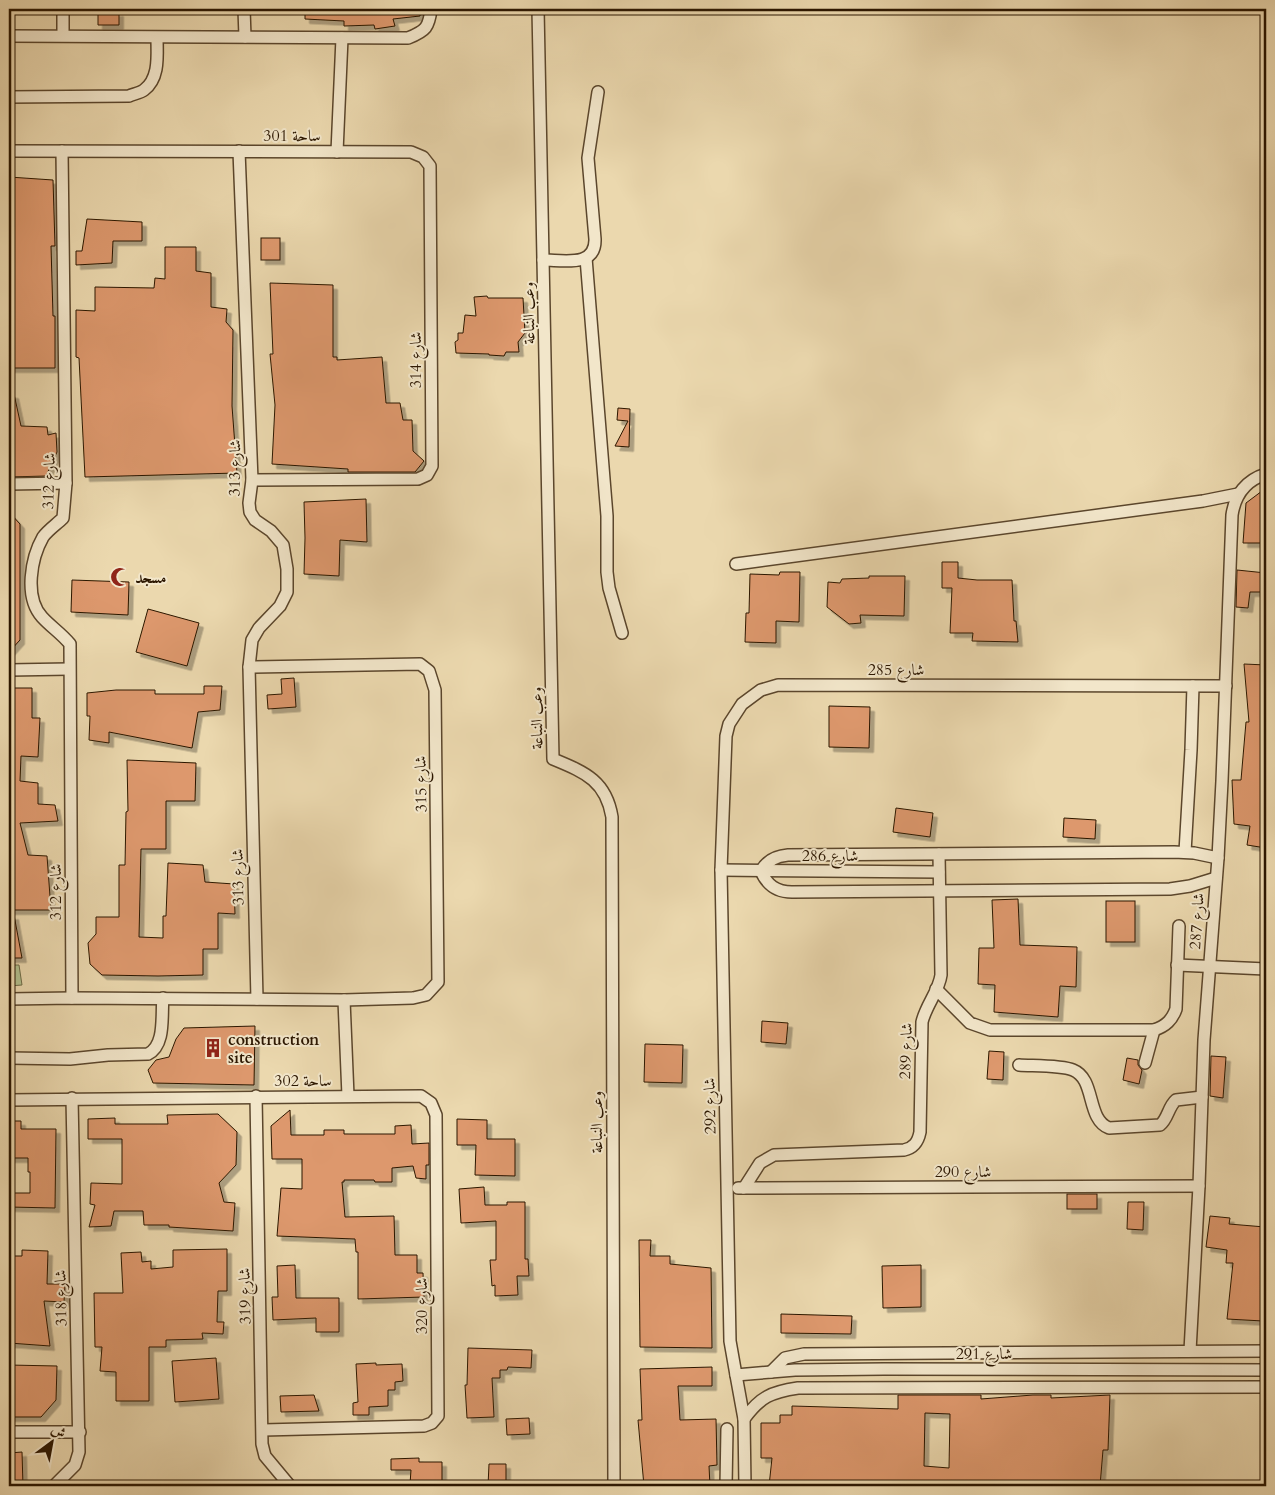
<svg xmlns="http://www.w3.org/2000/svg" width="1275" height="1495" font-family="Cardo,Amiri,serif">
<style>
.green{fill:#b2c08e;stroke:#6e6b47}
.building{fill:#dd986d;stroke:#2b1600;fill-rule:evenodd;filter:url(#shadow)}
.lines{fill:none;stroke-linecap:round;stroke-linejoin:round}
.minor-casing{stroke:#5b462c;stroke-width:14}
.minor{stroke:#f2e6ca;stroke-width:11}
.labels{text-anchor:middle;stroke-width:4;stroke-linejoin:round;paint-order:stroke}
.street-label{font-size:16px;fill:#2b1600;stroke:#f2e6ca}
.poi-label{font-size:16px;font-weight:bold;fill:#2b1600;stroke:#f2e6ca;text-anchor:start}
</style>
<defs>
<filter id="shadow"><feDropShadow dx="4.5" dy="4.5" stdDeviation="0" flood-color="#0004"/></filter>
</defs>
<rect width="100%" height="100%" fill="#ebd8ae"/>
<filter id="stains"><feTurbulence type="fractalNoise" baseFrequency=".004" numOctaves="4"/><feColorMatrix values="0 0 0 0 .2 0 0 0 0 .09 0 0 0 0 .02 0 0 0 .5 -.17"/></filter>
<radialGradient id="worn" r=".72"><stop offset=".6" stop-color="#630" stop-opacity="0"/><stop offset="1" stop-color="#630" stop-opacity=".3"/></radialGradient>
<polygon class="green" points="9,965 19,965 22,985 9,986"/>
<g class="building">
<polygon points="305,9 420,9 420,16 393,19 395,26 375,29 374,25 344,26 344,21 305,19"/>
<polygon points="119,12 119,25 98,25 98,13"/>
<polygon points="9,177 53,180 55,246 51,246 53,316 55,316 55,368 9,368"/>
<polygon points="87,219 142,222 142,241 113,241 112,263 76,265 76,251 82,251"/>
<rect x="261" y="238" width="19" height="22"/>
<polygon points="165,247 196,247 196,271 211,273 211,307 227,309 226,322 233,330 232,406 237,473 85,477 79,358 76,357 76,310 95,311 95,287 154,288 155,278 165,279"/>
<polygon points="270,283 333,285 333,357 337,357 337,360 382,357 386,403 400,403 403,420 412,420 413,451 424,461 415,472 348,472 348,469 272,464 275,405 270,354 273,354"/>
<polygon points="487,296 488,298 523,298 525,333 518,342 519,352 506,352 504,356 489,355 489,354 456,353 455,342 458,340 458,333 463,333 465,315 476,316 474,297"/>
<polygon points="9,394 14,394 21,426 47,427 48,435 56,433 57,452 46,476 9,477"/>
<polygon points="618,408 630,409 629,447 615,446 628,421 617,420"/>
<polygon points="1266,488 1266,543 1243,543 1246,503"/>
<polygon points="366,499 367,542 340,540 339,576 304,574 305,538 304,502"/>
<polygon points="9,512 20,524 20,640 9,652"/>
<polygon points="942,562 958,562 958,578 977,580 1012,580 1014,621 1016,621 1018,642 972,641 973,633 950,633 952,588 942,588"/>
<polygon points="1237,570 1266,573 1266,592 1250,592 1248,608 1236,607"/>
<polygon points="780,572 800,572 799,622 776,621 776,643 745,642 746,613 749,613 750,574 779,575"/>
<polygon points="869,576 905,576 904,616 860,615 861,623 849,624 827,607 828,582 840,583 842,579 869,578"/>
<polygon points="72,580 129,582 128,615 71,612"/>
<polygon points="148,609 199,623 187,666 136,652"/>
<polygon points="1244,664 1266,665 1266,848 1247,845 1250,826 1234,824 1232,780 1241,780 1246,722 1249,722"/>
<polygon points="294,678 296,707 268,709 267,695 282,694 281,679"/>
<polygon points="204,686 222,686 220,710 198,712 192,748 109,732 109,743 89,740 90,716 87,716 87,693 116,690 155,690 155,694 204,694"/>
<polygon points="9,688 32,688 32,718 40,718 38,757 21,756 20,781 38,783 38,804 55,805 58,821 20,823 28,855 47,856 51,910 9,910"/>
<polygon points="829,706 870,707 869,748 829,747"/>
<polygon points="127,760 196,763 195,801 166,801 166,849 141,849 139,937 163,938 163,916 166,916 168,863 203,865 205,882 234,884 235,914 218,913 218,949 203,949 203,975 158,976 102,975 90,964 88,943 96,934 96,917 119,917 119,865 125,865 126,812 128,811"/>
<polygon points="896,808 933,813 930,837 893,832"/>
<polygon points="1064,818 1096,820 1095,839 1063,837"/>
<polygon points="1018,899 1020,945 1077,947 1076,987 1060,986 1058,1017 994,1012 995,985 978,984 979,948 994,948 992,900"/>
<rect x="1106" y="901" width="29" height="41"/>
<polygon points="14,915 22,958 9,958 9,916"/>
<polygon points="762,1021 788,1023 786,1044 761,1042"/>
<polygon points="255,1026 254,1085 153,1083 148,1070 156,1060 169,1057 176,1039 184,1028"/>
<polygon points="645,1044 683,1045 682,1083 644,1082"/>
<polygon points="989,1051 1004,1052 1003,1080 987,1079"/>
<polygon points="1211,1056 1226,1057 1223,1098 1210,1096"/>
<polygon points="1127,1058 1138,1060 1138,1065 1142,1070 1139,1084 1123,1080"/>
<polygon points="290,1110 291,1135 324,1135 324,1130 344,1130 344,1134 395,1134 395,1126 411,1125 412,1144 429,1143 429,1165 426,1165 426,1179 416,1178 413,1166 392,1168 392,1182 375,1182 374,1180 344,1180 344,1182 342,1182 345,1217 394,1216 395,1255 417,1255 417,1273 423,1273 424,1297 358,1299 358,1252 356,1252 355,1239 277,1236 281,1188 302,1189 302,1159 272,1159 271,1126"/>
<polygon points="218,1114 237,1132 236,1165 219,1183 224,1202 235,1203 233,1231 169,1227 169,1225 144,1225 143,1211 114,1211 111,1226 89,1227 95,1205 90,1204 91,1183 122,1184 122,1139 88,1139 88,1119 115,1118 115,1124 168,1124 167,1115"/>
<polygon points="457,1119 487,1120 487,1139 515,1139 515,1176 475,1175 476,1145 457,1145"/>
<polygon points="9,1121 21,1121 21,1129 56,1129 55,1208 9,1207 9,1193 30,1193 30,1172 28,1172 28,1158 9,1158"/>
<polygon points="484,1187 485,1205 507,1205 507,1202 525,1202 525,1259 528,1259 529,1276 517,1276 518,1295 495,1296 495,1285 492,1286 490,1260 496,1260 496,1221 461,1223 459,1189"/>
<rect x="1067" y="1194" width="30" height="15"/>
<polygon points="1128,1202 1144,1202 1143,1230 1127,1229"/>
<polygon points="1210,1216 1230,1218 1229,1224 1265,1227 1261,1284 1266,1285 1263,1321 1227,1319 1233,1263 1226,1263 1227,1250 1206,1247"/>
<polygon points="639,1240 651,1240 650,1256 670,1256 670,1264 711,1268 712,1348 640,1347"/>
<polygon points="227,1249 227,1291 218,1291 217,1322 224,1322 223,1334 202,1333 203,1339 166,1340 166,1347 149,1347 149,1401 116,1401 116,1372 100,1371 102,1347 95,1347 94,1293 123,1293 121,1253 141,1252 142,1262 151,1261 151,1269 173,1267 173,1250"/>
<polygon points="22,1250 48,1251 47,1284 65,1284 64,1302 44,1301 50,1346 9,1343 9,1256 22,1256"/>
<polygon points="295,1265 296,1298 339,1298 339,1332 316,1332 316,1318 273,1320 272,1297 278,1297 277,1266"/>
<polygon points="921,1265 921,1307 883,1308 882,1266"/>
<polygon points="781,1314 852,1316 851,1334 781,1333"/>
<polygon points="468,1348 532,1350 531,1368 508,1367 507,1370 500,1370 500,1378 492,1378 494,1417 467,1418 465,1385 467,1385"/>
<polygon points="216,1358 219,1399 175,1402 172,1361"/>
<polygon points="376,1363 376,1365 402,1364 403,1381 395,1382 395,1390 388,1390 388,1406 369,1407 369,1415 353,1415 353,1403 358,1402 356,1364"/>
<polygon points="9,1365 57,1366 56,1400 41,1417 9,1417"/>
<polygon points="712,1367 712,1386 678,1386 680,1420 716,1419 717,1465 709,1466 710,1486 644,1486 638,1420 642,1420 640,1369"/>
<polygon points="314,1395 319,1411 281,1412 280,1396"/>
<path d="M898,1395h83v4l52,-4h18v3l59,-3 -2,55h-5l-3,36h-331l3,-28h-11v-35h19v-8h12v-9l106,3zM925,1413l25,1 -1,54 -25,-2z"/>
<polygon points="529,1418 530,1434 507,1435 506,1419"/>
<polygon points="22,1452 23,1486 9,1486 9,1453"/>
<polygon points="419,1458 419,1462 442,1462 442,1486 424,1486 424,1484 410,1484 411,1470 391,1470 391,1459"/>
<polygon points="489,1464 506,1464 506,1486 488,1486"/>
</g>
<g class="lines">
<g class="minor-casing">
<g id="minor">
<polyline points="63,9 63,35"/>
<polyline points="244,9 245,37"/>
<path d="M538,9l15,750c31,13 53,21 59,58l2,669"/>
<path d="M9,36l399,2c18,-7 21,-11 23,-29"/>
<path d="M9,97l120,-1c4,-2 11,-3 15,-6 16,-12 13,-35 13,-52"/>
<polyline points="9,151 411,152 423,157 430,166 432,466 427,475 418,479 252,480"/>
<path d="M62,151l4,332 -3,35c-6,6 -15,12 -20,19 -12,21 -19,60 -1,80 9,10 19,16 28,27l2,354"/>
<polyline points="239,151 252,480 249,503 250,512 255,520 271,531 283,545 287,569 287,592 280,606 259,628 252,640 249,667 257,999"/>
<polyline points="337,152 342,38"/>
<polyline points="586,258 607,516 607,572 609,588 622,633"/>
<path d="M543,260c20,0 53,8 52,-21l-7,-81 10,-66"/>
<polyline points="9,484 66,483"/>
<polyline points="736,564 1203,501 1238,494"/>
<polyline points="9,670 69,669"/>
<polyline points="1226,686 778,685 761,690 742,704 729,724 726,736 721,870 730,1341 736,1375 795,1370 884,1369 1266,1370"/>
<polyline points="1185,852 1191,750 1193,686"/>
<polyline points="721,870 939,872"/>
<path d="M1216,878l-26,8 -20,3 -378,3c-16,0 -25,-7 -31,-21 6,-11 15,-15 27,-16l386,-3 20,1 24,5"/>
<polyline points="1177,965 1266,969"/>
<path d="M936,989l34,34 20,7h164c12,-4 18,-10 22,-21l3,-83"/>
<polyline points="9,999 72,998 344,1000 413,998 426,995 438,982 435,690 429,671 420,664 249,667"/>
<polyline points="344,1000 348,1096"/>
<path d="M9,1058l61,1 38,-4 40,-1c18,-9 13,-39 15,-56"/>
<polyline points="1145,1063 1154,1030"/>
<path d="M1019,1065c13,1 42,0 54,5 23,9 13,49 36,58l51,-3c8,-6 8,-18 16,-25l26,-3"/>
<polyline points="256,1096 262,1444 265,1456 290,1486"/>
<polyline points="9,1100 421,1096 431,1103 436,1115 438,1416 432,1423 424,1426 263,1430"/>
<polyline points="738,1188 1199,1186"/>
<path d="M744,1188l16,-25 14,-8 130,-5c10,-2 14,-8 16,-18l2,-110c4,-17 17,-31 19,-47l-2,-121"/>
<path d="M1190,1351l9,-165 5,-146 14,-182 4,-77 10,-266c3,-20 14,-35 34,-41"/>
<polyline points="771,1372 785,1358 804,1354 1266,1351"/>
<polyline points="736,1375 744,1419 745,1486"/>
<path d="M744,1419c16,-22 27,-27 54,-31l468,-1"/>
<polyline points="9,1432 80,1432"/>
<polyline points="54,1486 75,1465 79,1452 72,1098"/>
<polyline points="726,1486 727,1429"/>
</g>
</g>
<use href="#minor" class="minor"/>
</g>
<defs>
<g id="mosque-bare" transform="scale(1.5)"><path d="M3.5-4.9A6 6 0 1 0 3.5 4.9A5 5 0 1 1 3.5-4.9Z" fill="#8f2418" stroke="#f2e6ca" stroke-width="2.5" paint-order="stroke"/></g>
<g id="building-bare" transform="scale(1.5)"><path d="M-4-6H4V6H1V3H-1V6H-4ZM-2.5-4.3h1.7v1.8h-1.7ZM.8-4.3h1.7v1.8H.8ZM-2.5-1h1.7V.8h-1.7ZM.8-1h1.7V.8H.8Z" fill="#8f2418" stroke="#f2e6ca" stroke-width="2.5" paint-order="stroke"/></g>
</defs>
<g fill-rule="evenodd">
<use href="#mosque-bare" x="120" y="577"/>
<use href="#building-bare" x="213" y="1048"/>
</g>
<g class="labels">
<g class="street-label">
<text x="292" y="141">ساحة 301</text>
<text transform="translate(528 313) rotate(-91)" y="6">وعب النباعة</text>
<text transform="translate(415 360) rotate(-90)" y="6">شارع 314</text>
<text transform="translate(234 468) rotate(-89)" y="6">شارع 313</text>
<text transform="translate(48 481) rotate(-88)" y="6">شارع 312</text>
<text x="896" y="675">شارع 285</text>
<text transform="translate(536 718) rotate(-91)" y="6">وعب النباعة</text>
<text transform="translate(420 784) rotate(-91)" y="6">شارع 315</text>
<text x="830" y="861">شارع 286</text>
<text transform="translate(237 877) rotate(-91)" y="6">شارع 313</text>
<text transform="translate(55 892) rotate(-90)" y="6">شارع 312</text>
<text transform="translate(1196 921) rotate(-86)" y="6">شارع 287</text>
<text transform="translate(905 1051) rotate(-88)" y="6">شارع 289</text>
<text x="303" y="1086">ساحة 302</text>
<text transform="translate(709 1106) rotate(-91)" y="6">شارع 292</text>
<text transform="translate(596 1122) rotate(-90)" y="6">وعب النباعة</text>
<text x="963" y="1177">شارع 290</text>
<text transform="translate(244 1296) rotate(-91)" y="6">شارع 319</text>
<text transform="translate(60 1298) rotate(-91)" y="6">شارع 318</text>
<text transform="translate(421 1306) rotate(-90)" y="6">شارع 320</text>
<text x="984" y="1359">شارع 291</text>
</g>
<g class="poi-label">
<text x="135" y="583">مسجد</text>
<text x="228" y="1045">construction<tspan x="228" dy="18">site</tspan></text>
</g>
</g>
<rect width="1275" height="1495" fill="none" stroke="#ebd8ae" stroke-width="30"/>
<rect x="10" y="10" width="1255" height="1475" fill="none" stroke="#2b1600" stroke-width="2.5"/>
<rect x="15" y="15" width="1245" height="1465" fill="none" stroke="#2b1600"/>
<g transform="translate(52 1442) rotate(32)" stroke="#f2e6ca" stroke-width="4" paint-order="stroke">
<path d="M0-4L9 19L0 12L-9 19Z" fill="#2b1600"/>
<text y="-8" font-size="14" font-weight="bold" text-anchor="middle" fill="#2b1600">ش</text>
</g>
<rect width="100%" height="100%" filter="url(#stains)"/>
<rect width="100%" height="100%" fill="url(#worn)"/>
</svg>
